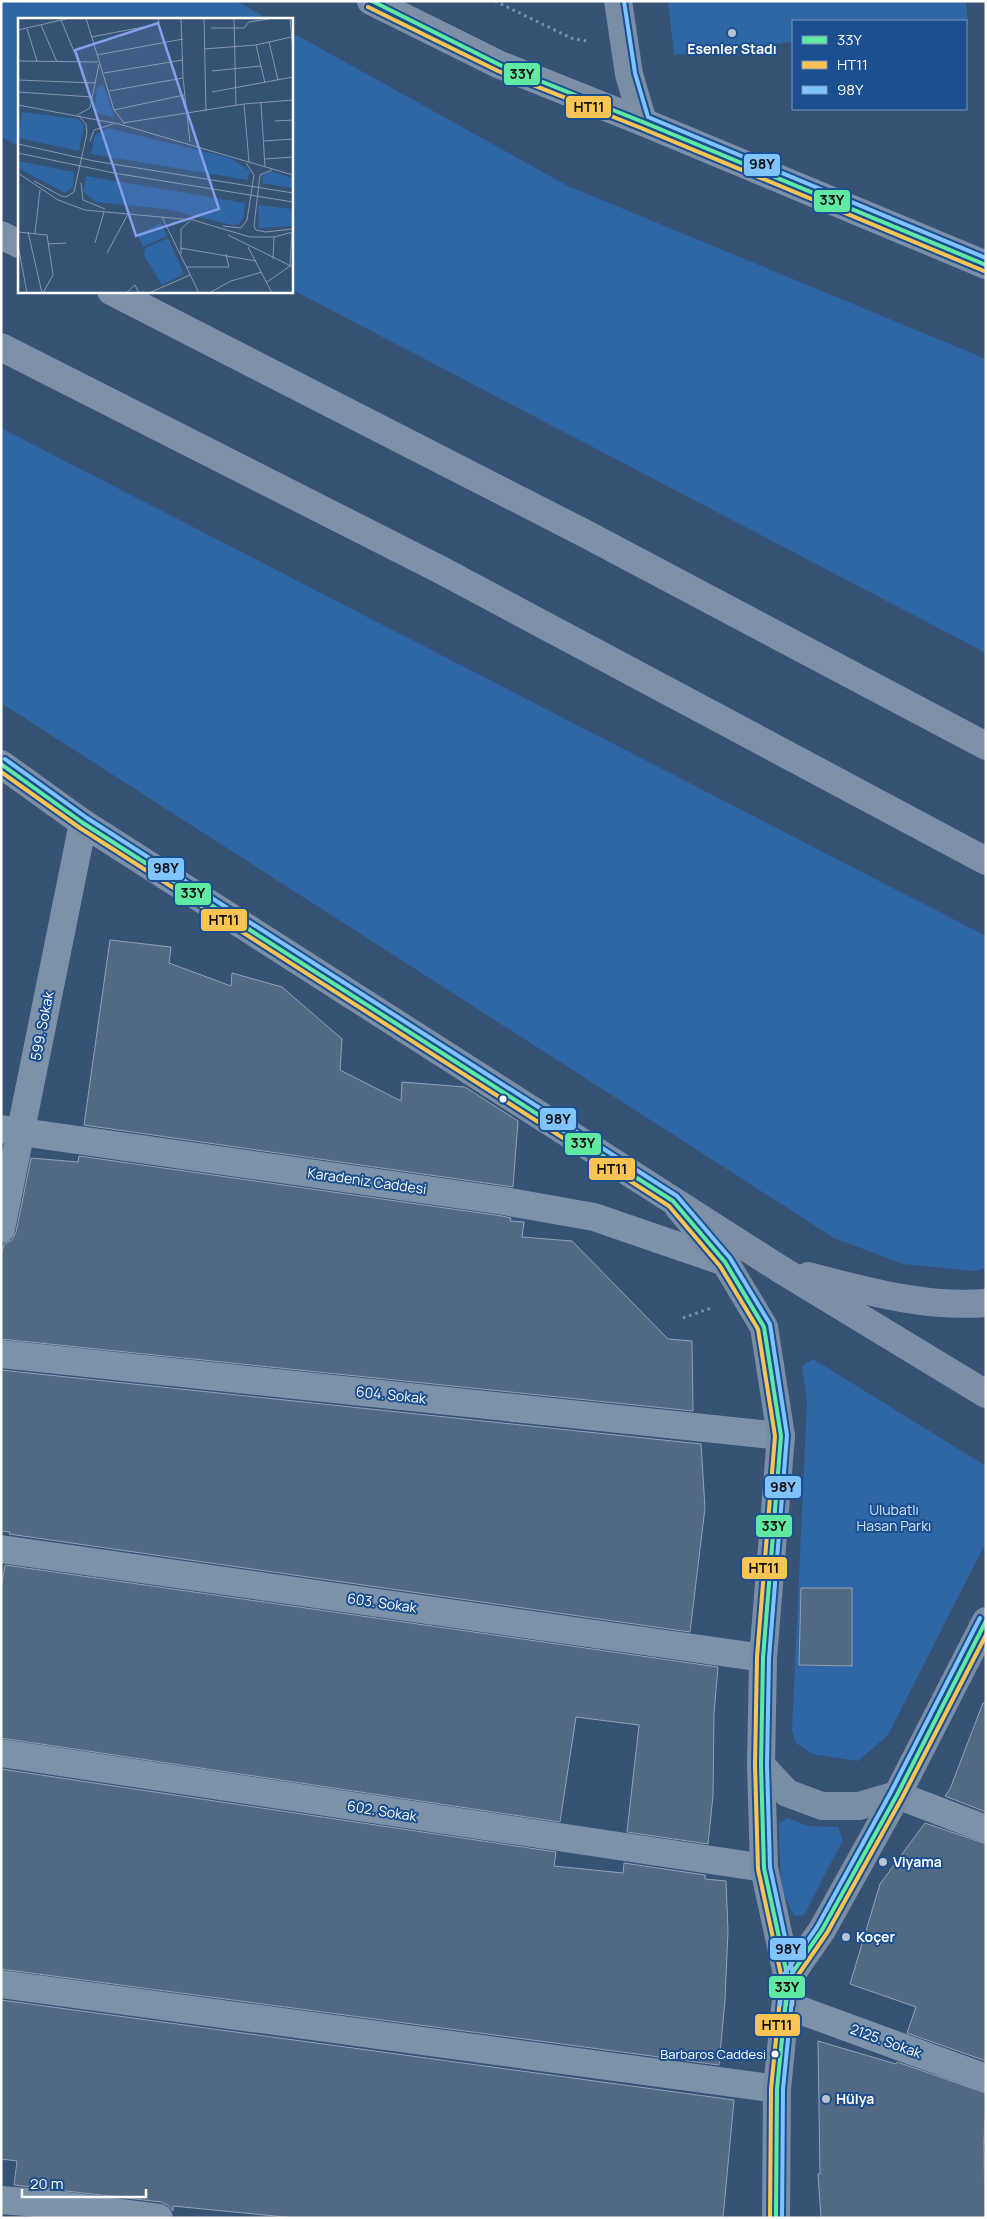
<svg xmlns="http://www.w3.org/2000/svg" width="987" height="2219" font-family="Manrope,sans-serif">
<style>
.green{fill:#2f66a5}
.building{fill:#526984;stroke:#92a2b6}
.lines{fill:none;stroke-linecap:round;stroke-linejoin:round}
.path{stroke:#7d92a8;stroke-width:3;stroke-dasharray:2.5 4;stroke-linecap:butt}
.minor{stroke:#7d92a8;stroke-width:28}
.secondary{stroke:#798da4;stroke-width:28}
.primary{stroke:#7d8ea7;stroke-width:28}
.trunk{stroke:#7e90a7;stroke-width:28}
.bus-1-casing{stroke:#1b4f8f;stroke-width:8}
.bus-2-casing{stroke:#1b4f8f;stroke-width:8}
.bus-3-casing{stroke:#1b4f8f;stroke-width:8}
.bus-1{stroke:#60e9a3;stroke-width:4}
.bus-2{stroke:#fcc553;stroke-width:4}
.bus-3{stroke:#80c4ff;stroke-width:4}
.poi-dot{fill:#b9c2ce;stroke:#1b4f8f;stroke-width:2}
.bus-dot{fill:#fff;stroke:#1b4f8f;stroke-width:2}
.labels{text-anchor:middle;stroke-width:4;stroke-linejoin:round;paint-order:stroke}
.bus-label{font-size:13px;fill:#fff;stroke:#1b4f8f;text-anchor:end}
.poi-label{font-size:14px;font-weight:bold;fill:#fff;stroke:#1b4f8f;text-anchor:start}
.street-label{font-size:14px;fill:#fff;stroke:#1b4f8f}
.park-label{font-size:14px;fill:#cfe3fa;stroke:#1b4f8f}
.inset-road{fill:none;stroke:#8697ac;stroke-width:1}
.view{fill:#839eea;fill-opacity:0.15;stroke:#839eea;stroke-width:2.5}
.inset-edge{fill:none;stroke:#fff;stroke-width:2.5}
.line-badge{stroke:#1b4f8f;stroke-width:2}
.pale-badge-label{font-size:14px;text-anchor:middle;font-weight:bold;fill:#111}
</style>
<rect width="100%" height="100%" fill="#365274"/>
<g class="green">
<polygon points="1,1 237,1 268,19 19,19 19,146 1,137"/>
<polygon points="668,1 966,1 968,24 966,25 966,21 793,21 793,42 674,55"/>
<polygon points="291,32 568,186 986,359 986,653 291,289"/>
<polygon points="1,428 986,936 986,1268 974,1271 903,1264 834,1238 1,703"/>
<polygon points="813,1359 986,1466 986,1542 888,1735 858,1761 812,1754 796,1743 792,1731 807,1401 802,1366"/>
<polygon points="788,1818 807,1826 838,1827 843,1840 804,1915 794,1916 781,1887 779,1823"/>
</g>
<g class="building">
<polygon points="110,940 171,947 169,963 231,986 232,973 282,987 342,1039 340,1070 401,1101 402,1082 465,1087 518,1121 513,1187 84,1125"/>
<polygon points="79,1156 502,1216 511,1218 510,1221 524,1222 522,1237 572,1241 668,1339 692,1341 693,1411 1,1339 1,1255 4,1244 12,1240 16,1232 31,1158 78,1162"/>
<polygon points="1,1370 701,1444 705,1508 690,1632 9,1534 10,1532 1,1531"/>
<polygon points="5,1565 718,1667 714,1713 713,1796 708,1844 627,1832 639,1725 576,1717 560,1822 1,1738 1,1588"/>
<polygon points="801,1588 852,1588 852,1666 799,1665"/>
<polygon points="983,1703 986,1704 986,1812 945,1796 950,1789"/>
<polygon points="1,1769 556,1852 554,1866 623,1873 624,1863 705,1875 705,1879 726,1881 728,1931 725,2000 719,2065 1,1969"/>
<polygon points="925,1823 986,1844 986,2061 907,2033 916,2007 850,1984 880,1884"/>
<polygon points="1,2000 734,2100 723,2218 295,2218 173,2206 173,2211 168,2205 161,2202 14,2185 17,2161 1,2159"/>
<polygon points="818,2041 896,2064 897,2062 986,2093 984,2143 985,2218 821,2218 818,2174 820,2174"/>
</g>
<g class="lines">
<g class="path">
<polyline points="495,1 571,38 587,41"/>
<polyline points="683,1318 711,1308"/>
</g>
<g class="minor">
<polyline points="1,1129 504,1201 594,1217 725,1262"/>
<polyline points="1,1229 83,823"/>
<polyline points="1,1354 781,1436"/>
<polyline points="1,1549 763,1658"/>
<polyline points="1,1753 764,1868"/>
<polyline points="897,1795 986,1829"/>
<polyline points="1,1984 777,2089"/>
<polyline points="786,2005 986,2078"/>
<polyline points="1,2200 51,2204 159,2218"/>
</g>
<g class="secondary">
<polyline points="618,1 629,74 643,122"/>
<polyline points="679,1208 725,1262 764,1327 781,1436 763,1658 761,1765 764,1868 788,1979 777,2089 776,2218"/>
<polyline points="761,1765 787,1793 822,1806 859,1806 897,1795"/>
<polyline points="788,1979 822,1930 897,1795 986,1621"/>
</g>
<g class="primary">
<polyline points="371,1 500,65 643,122 986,265"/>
<polyline points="1,764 83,823 780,1269 986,1394"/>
<path d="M808,1276c58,15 117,32 178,27"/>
</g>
<g class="trunk">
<polyline points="1,235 19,244"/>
<polyline points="111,291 584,533 986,746"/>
<polyline points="1,347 441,570 986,861"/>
</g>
<g class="bus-1-casing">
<g id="bus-1">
<polyline points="372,1 500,65 643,122 986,265"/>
<polyline points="1,764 83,823 673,1201 725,1262 764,1327 781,1436 763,1658 761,1765 764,1868 788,1979 777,2089 776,2218"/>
<polyline points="786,2005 788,1979 822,1930 897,1795 986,1621"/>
</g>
</g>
<g class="bus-2-casing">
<g id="bus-2">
<polyline points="368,7 498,71 641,128 984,271"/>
<polyline points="1,772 80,828 669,1206 720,1266 758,1329 775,1436 757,1657 755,1765 758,1869 782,1979 771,2089 770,2218"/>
<polyline points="792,2005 794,1981 827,1933 902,1798 986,1635"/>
</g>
</g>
<g class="bus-3-casing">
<g id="bus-3">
<polyline points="624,1 635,73 648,117 986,258"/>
<polyline points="5,759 87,818 677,1196 730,1258 770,1324 787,1435 769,1658 767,1765 770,1867 794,1979 783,2089 782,2218"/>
<polyline points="780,2005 783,1976 817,1927 891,1792 980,1618"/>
</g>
</g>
<use href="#bus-1" class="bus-1"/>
<use href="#bus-2" class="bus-2"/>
<use href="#bus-3" class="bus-3"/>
</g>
<g class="poi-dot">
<circle cx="732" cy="33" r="5"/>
<circle cx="883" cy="1862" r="5"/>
<circle cx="846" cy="1937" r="5"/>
<circle cx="826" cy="2099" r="5"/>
</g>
<g class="bus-dot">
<circle cx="503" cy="1099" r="4.5"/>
<circle cx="775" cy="2054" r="4.5"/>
</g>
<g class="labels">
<g class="bus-label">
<text x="766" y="2059">Barbaros Caddesi</text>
</g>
<g class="poi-label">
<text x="732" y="54" text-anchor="middle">Esenler Stadı</text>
<text x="893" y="1867">Viyama</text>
<text x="856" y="1942">Koçer</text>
<text x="836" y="2104">Hülya</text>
</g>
<g class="street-label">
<text transform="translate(42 1026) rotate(-79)" y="5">599. Sokak</text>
<text transform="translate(367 1181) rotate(8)" y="5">Karadeniz Caddesi</text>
<text transform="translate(391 1395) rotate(6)" y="5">604. Sokak</text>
<text transform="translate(382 1603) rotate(8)" y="5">603. Sokak</text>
<text transform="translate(382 1811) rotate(9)" y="5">602. Sokak</text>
<text transform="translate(886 2041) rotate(20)" y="5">2125. Sokak</text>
</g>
<g class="park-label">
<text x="894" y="1515">Ulubatlı<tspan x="894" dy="16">Hasan Parkı</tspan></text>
</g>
</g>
<g transform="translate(18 18)">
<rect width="275" height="275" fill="#365274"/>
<path d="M85,66l11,32 -1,1 -19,-5 3,-24zM4,94l56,7 6,6 -5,26 -61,-13zM90,110l122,30 20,13 -2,9 -157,-26 4,-19zM0,143l56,11 -1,15 -8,6 -47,-25zM252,153l23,7v10l-31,-5 1,-7zM68,158l159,27 -2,16 -5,6h-6l-66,-16 -70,-7 -13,-10zM240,187l35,4v17l-34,2zM143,205l6,13 -24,11 -6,-13zM150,220l16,36 -22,11 -18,-29 1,-8z" fill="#2f66a5"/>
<path class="inset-road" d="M68,0l28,92 11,14M163,0l2,60 7,64M186,0l2,93M216,0l2,88M272,0l3,33M43,2l17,41M23,7l16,37M193,10h33l5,-6 25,-4M9,11l10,32M0,12l52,-12M73,19l68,-13 -1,-6M251,24l9,38M238,27l9,38M186,31l52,-4 35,-8M79,37l86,-16M0,43l80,1M194,53l49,-5M86,55l79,-13M0,62l77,3M91,73l74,-13M0,74l74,5M194,74l81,-15M243,85l4,64M226,86l5,58M0,87l101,19 174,51M96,92l70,-15M61,96l11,-6 9,-44M257,103l18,-1M105,105l121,-19 49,-4M72,123l4,-11 19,-6M246,123l29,-2M0,126l76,17 199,32M0,135l96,20 179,29M247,141l28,-2M254,152l-12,5 -6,51 2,4 10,2 26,-3M0,155l40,27 27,10 108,10 57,17h24l19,-5M16,163l27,15 5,1 8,-5 13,-59 -1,-9 -9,-10M63,165l2,17 22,9M144,199l37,76M205,208l18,2 6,-8 7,-45 -8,-12M0,214l29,3 6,40 -10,18M10,214l14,61M17,215l5,-43M210,217l65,32M77,225l9,-31M30,226l18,-1M0,227l9,48M230,229l24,46M162,230l76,13M89,235l21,-39M163,236v-25l9,-8M255,241l1,-22M169,249h42l-3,-13M249,264l23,-16 2,-33M108,275l9,-8 4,8M131,275l41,-18M191,275l22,-12 31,-9"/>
<path class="view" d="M140,5l61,186 -83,27 -61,-186z"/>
<rect width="275" height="275" class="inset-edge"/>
</g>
<g class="line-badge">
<rect x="503" y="62" width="38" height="24" rx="5" fill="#60e9a3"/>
<rect x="565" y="95" width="47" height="24" rx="5" fill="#fcc553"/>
<rect x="743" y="153" width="38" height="24" rx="5" fill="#80c4ff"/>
<rect x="813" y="189" width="38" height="24" rx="5" fill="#60e9a3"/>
<rect x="147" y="857" width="38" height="24" rx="5" fill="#80c4ff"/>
<rect x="174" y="882" width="38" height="24" rx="5" fill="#60e9a3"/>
<rect x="200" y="908" width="48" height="24" rx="5" fill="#fcc553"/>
<rect x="539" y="1107" width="38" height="24" rx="5" fill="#80c4ff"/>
<rect x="564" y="1132" width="38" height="24" rx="5" fill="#60e9a3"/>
<rect x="588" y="1157" width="48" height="24" rx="5" fill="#fcc553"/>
<rect x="764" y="1475" width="38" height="24" rx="5" fill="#80c4ff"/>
<rect x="755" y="1514" width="38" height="24" rx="5" fill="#60e9a3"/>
<rect x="741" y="1556" width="47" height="24" rx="5" fill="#fcc553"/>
<rect x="769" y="1937" width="38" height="24" rx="5" fill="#80c4ff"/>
<rect x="768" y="1975" width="38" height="24" rx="5" fill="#60e9a3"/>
<rect x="754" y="2013" width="47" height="24" rx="5" fill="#fcc553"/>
</g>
<g class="pale-badge-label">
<text x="522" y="79">33Y</text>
<text x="589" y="112">HT11</text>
<text x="762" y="169">98Y</text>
<text x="832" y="205">33Y</text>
<text x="166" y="873">98Y</text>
<text x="193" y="898">33Y</text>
<text x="224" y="925">HT11</text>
<text x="558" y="1124">98Y</text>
<text x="583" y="1148">33Y</text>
<text x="612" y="1174">HT11</text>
<text x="783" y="1492">98Y</text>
<text x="774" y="1531">33Y</text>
<text x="764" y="1573">HT11</text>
<text x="788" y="1954">98Y</text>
<text x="787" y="1992">33Y</text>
<text x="777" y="2030">HT11</text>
</g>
<rect width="987" height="2219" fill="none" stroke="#ffffff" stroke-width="5"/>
<rect x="792" y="20" width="175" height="90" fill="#1b4f8f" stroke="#7695bc"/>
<rect x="802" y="36" width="25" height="8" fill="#60e9a3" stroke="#7695bc"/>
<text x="837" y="45" font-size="15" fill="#ffffff">33Y</text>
<rect x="802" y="61" width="25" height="8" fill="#fcc553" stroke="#7695bc"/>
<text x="837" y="70" font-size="15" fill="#ffffff">HT11</text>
<rect x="802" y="86" width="25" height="8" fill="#80c4ff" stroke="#7695bc"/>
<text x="837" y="95" font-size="15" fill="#ffffff">98Y</text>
<path d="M22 2189v8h124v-8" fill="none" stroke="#ffffff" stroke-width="2.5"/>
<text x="30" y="2189" font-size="15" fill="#ffffff" stroke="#1b4f8f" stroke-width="4" paint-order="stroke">20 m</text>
</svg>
